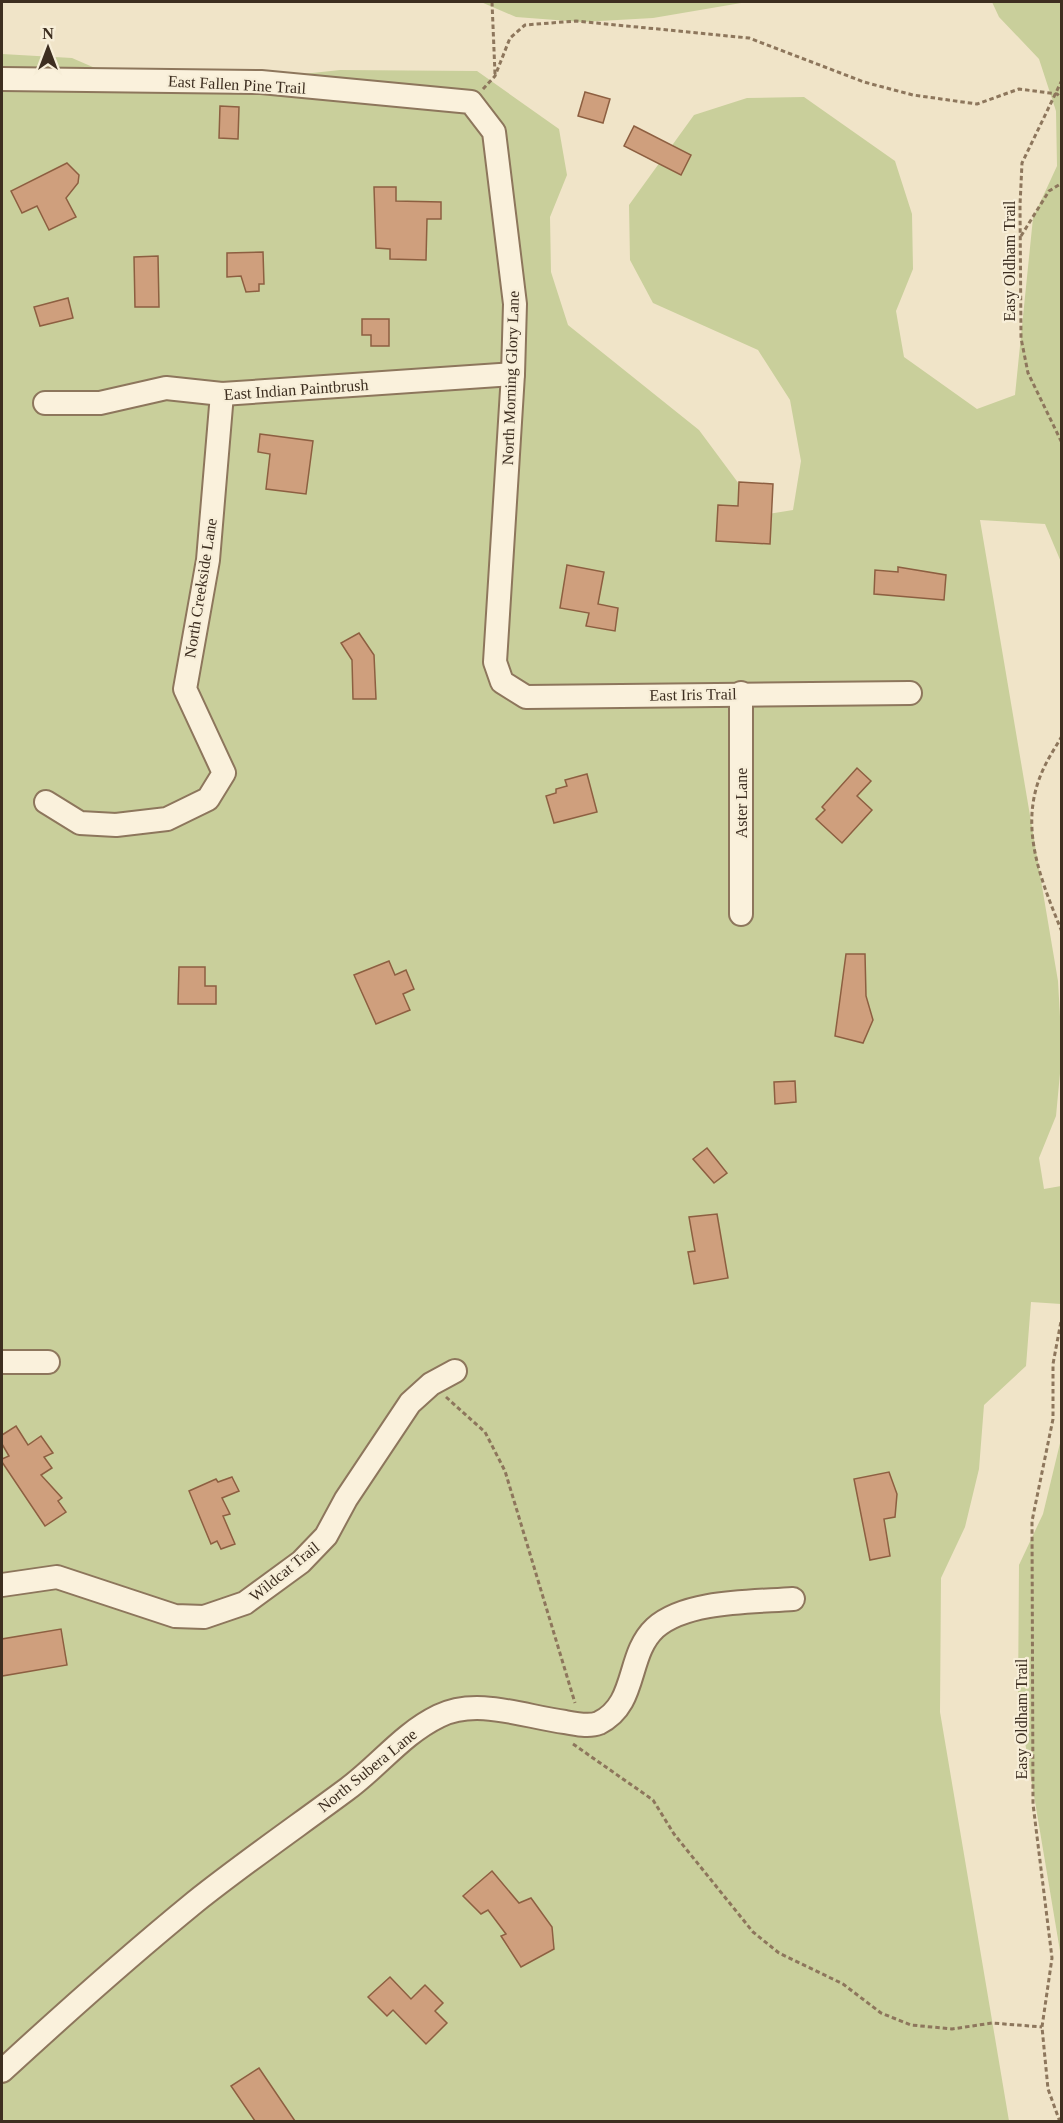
<svg xmlns="http://www.w3.org/2000/svg" width="1063" height="2123" font-family="'Times New Roman',serif">
<style>
.green{fill:#c9cf9b}
.building{fill:#cf9f7d;stroke:#8d5f41;stroke-width:1.5}
.lines{fill:none;stroke-linecap:round;stroke-linejoin:round}
.minor-casing{stroke:#8d765c;stroke-width:26}
.path{stroke:#8d765c;stroke-width:3;stroke-dasharray:4.5 3;stroke-linecap:butt}
.minor{stroke:#faf1dc;stroke-width:22}
.labels{text-anchor:middle;stroke-width:4.5;stroke-linejoin:round;paint-order:stroke}
.street-label{font-size:16px;fill:#3d2e20;stroke:#f7eed8}
</style>
<rect width="100%" height="100%" fill="#f0e4c8"/>
<g class="green">
<polygon points="481,2 747,2 653,18 582,22 516,17"/>
<polygon points="992,2 1061,2 1061,562 1045,524 980,520 1058,981 1062,1052 1056,1116 1039,1158 1044,1189 1061,1186 1061,1304 1031,1302 1026,1366 984,1405 979,1469 965,1527 941,1578 940,1712 1009,2121 2,2122 2,54 72,58 125,81 190,86 340,70 477,71 559,129 567,175 550,217 551,272 568,325 699,430 762,515 793,510 801,461 790,400 758,350 653,303 630,260 629,205 694,115 747,98 804,97 895,161 912,214 913,269 896,311 904,357 977,409 1015,395 1033,218 1057,166 1056,111 1039,59 999,17"/>
<polygon points="1061,1439 1062,1439 1061,1957 1018,1700 1019,1565 1043,1514"/>
</g>
<g class="building">
<polygon points="585,92 610,99 603,123 578,116"/>
<polygon points="220,106 239,107 238,139 219,138"/>
<polygon points="634,126 691,155 681,175 624,146"/>
<polygon points="67,163 79,175 78,183 66,198 76,217 49,230 37,206 22,213 11,191"/>
<polygon points="374,187 396,187 396,201 441,202 441,219 427,219 426,260 390,259 390,249 376,248"/>
<polygon points="263,252 264,284 259,284 259,291 246,292 241,276 227,277 227,253"/>
<polygon points="158,256 159,307 135,307 134,257"/>
<polygon points="68,298 73,318 40,326 34,307"/>
<polygon points="362,319 389,319 389,346 371,346 371,335 362,335"/>
<polygon points="260,434 313,441 306,494 266,489 270,454 258,452"/>
<polygon points="739,482 773,484 770,544 716,541 718,505 738,506"/>
<polygon points="567,565 604,572 598,604 618,608 615,631 586,626 589,613 560,608"/>
<polygon points="898,567 946,575 944,600 874,594 875,570 898,572"/>
<polygon points="359,633 374,655 376,699 353,699 352,660 341,643"/>
<polygon points="857,768 871,781 857,796 872,810 842,843 816,819 825,810 822,807"/>
<polygon points="587,774 597,812 554,823 546,796 556,793 556,789 567,786 565,780"/>
<polygon points="846,954 865,954 866,996 873,1020 863,1043 835,1036"/>
<polygon points="389,961 395,975 406,970 414,989 403,994 410,1010 376,1024 354,975"/>
<polygon points="179,967 205,967 205,986 216,986 216,1004 178,1004"/>
<polygon points="795,1081 796,1102 775,1104 774,1082"/>
<polygon points="707,1148 727,1173 714,1183 693,1159"/>
<polygon points="717,1214 728,1278 694,1284 688,1252 695,1251 689,1217"/>
<polygon points="16,1426 28,1445 41,1436 53,1453 44,1457 52,1468 41,1475 62,1498 58,1501 66,1512 45,1526 2,1462 2,1459 9,1456 2,1444 2,1435"/>
<polygon points="889,1472 897,1494 895,1517 884,1519 890,1556 870,1560 854,1479"/>
<polygon points="232,1477 239,1491 222,1498 230,1514 223,1516 235,1544 221,1549 217,1541 211,1544 189,1491 216,1479 218,1482"/>
<polygon points="61,1629 67,1665 2,1676 2,1639"/>
<polygon points="492,1871 519,1903 531,1898 552,1927 554,1949 521,1967 501,1936 506,1934 488,1910 481,1914 463,1896"/>
<polygon points="390,1977 411,1999 425,1985 443,2003 435,2011 447,2023 426,2044 393,2010 387,2016 368,1997"/>
<polygon points="259,2068 295,2121 255,2121 231,2086"/>
</g>
<g class="lines">
<g class="minor-casing">
<g id="minor">
<polyline points="2,79 261,82 471,102 494,132 515,304 513,374 495,662 502,682 526,697 910,693"/>
<polyline points="45,403 100,403 166,388 222,394 513,374"/>
<polyline points="46,802 80,823 116,825 167,819 208,799 224,773 185,689 208,560 222,394"/>
<polyline points="741,914 741,693"/>
<polyline points="2,1362 48,1362"/>
<polyline points="2,1585 57,1577 175,1616 204,1617 245,1603 301,1562 326,1536 346,1499 410,1403 431,1384 455,1371"/>
<path d="M2,2071c63,-58 127,-115 193,-169 49,-39 101,-75 151,-112 33,-24 56,-56 93,-74 38,-19 86,1 126,6 10,2 24,5 34,1 39,-19 27,-68 56,-95 31,-28 99,-26 138,-29"/>
</g>
</g>
<g class="path">
<polyline points="492,2 495,74"/>
<polyline points="1062,80 1022,163 1020,205 1021,338 1028,373 1062,443"/>
<polyline points="483,89 495,76 510,38 525,25 576,21 749,38 864,82 913,95 977,104 1019,89 1057,94 1062,98"/>
<polyline points="1021,236 1049,191 1062,183"/>
<path d="M1062,736c-7,12 -15,24 -20,36 -24,55 -1,108 20,160"/>
<polyline points="446,1397 485,1432 505,1471 575,1703"/>
<polyline points="573,1744 653,1800 674,1834 753,1932 779,1953 843,1984 881,2013 911,2025 952,2029 992,2023 1042,2027"/>
<polyline points="1060,2122 1048,2089 1042,2027 1052,1958 1033,1804 1032,1521 1053,1419 1053,1364 1062,1316"/>
</g>
<use href="#minor" class="minor"/>
</g>
<g class="labels">
<g class="street-label">
<text transform="translate(237 84) rotate(3)" y="6">East Fallen Pine Trail</text>
<text transform="translate(1009 261) rotate(-90)" y="6">Easy Oldham Trail</text>
<text transform="translate(510 378) rotate(-88)" y="6">North Morning Glory Lane</text>
<text transform="translate(296 389) rotate(-4)" y="6">East Indian Paintbrush</text>
<text transform="translate(200 588) rotate(-81)" y="6">North Creekside Lane</text>
<text transform="translate(693 694) rotate(-1)" y="6">East Iris Trail</text>
<text transform="translate(741 803) rotate(-90)" y="6">Aster Lane</text>
<text transform="translate(284 1571) rotate(-39)" y="6">Wildcat Trail</text>
<text transform="translate(1021 1719) rotate(-90)" y="6">Easy Oldham Trail</text>
<text transform="translate(367 1770) rotate(-39)" y="6">North Subera Lane</text>
</g>
</g>
<rect width="1063" height="2123" fill="none" stroke="#3d2e20" stroke-width="6"/>
<g transform="translate(48 48)" stroke="#f7eed8" stroke-width="4.5" paint-order="stroke">
<path d="M0-4.5L10 22L0 15L-10 22Z" fill="#3d2e20"/>
<text y="-9" font-size="16" font-weight="bold" text-anchor="middle" fill="#3d2e20">N</text>
</g>
</svg>
